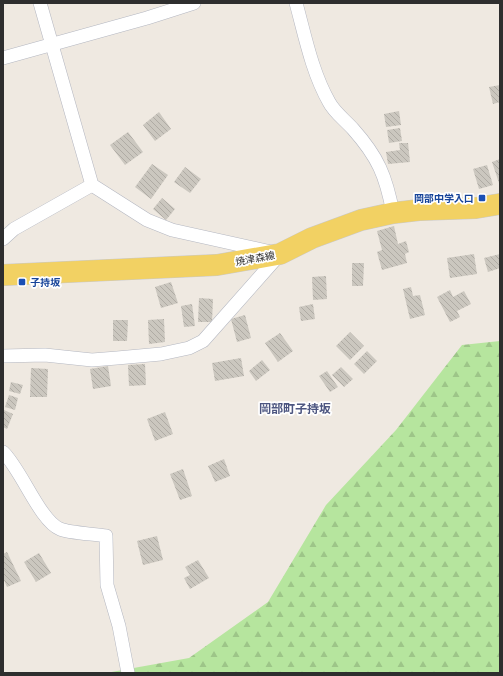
<svg xmlns="http://www.w3.org/2000/svg" width="503" height="676" font-family="'Golos Text','Noto Sans JP',sans-serif">
<style>
.forest{fill:url(#forest-firs)}
.building{fill:url(#building-back-hatch)}
.lines{fill:none;stroke-linecap:round;stroke-linejoin:round}
.minor-casing{stroke:#b4b7c1;stroke-width:14}
.primary-casing{stroke:#c9c9c9;stroke-width:22}
.minor{stroke:#fff;stroke-width:13}
.primary{stroke:#f2d163;stroke-width:21}
.transit-dot{fill:#1a4fb4;stroke:#fff;stroke-width:1.5}
.labels{text-anchor:middle;stroke-width:3.5;stroke-linejoin:round;paint-order:stroke}
.transit-label{font-size:10px;font-weight:bold;fill:#164399;stroke:#fff;text-anchor:end}
.street-label{font-size:10px;fill:#2e2e2e;stroke:#fff}
.quarter-label{font-size:12px;font-weight:bold;fill:#4d5680;stroke:#fff}
</style>
<defs>
<pattern id="forest-firs" width="22" height="20" patternUnits="userSpaceOnUse"><rect width="22" height="20" fill="#b6e59e"/><path d="M5 1l3.5 6h-7zM16 11l3.5 6h-7z" fill="#9dc588"/></pattern>
<pattern id="building-back-hatch" width="6" height="6" patternUnits="userSpaceOnUse"><rect width="6" height="6" fill="#cbc7bf"/><path d="M-1 5l2 2M0 0l6 6M5-1l2 2" fill="none" stroke="#afaba4"/></pattern>
</defs>
<rect width="100%" height="100%" fill="#efe9e1"/>
<polygon class="forest" points="500,341 500,673 106,673 189,658 268,602 326,505 396,430 462,345"/>
<g class="building">
<polygon points="500,85 500,102 493,104 489,87"/>
<polygon points="399,111 401,125 386,127 384,114"/>
<polygon points="159,112 171,129 155,141 143,125"/>
<polygon points="400,128 402,141 389,143 387,130"/>
<polygon points="128,132 143,152 125,165 110,145"/>
<polygon points="399,143 408,143 410,162 388,164 386,152 400,150"/>
<polygon points="500,159 500,186 492,162"/>
<polygon points="152,164 168,175 151,199 135,187"/>
<polygon points="487,165 493,185 479,189 473,169"/>
<polygon points="185,167 201,179 190,193 174,182"/>
<polygon points="162,198 175,209 166,220 153,209"/>
<polygon points="394,226 398,244 406,241 409,252 405,254 407,263 382,270 377,252 382,250 377,231"/>
<polygon points="474,254 477,274 450,278 447,258"/>
<polygon points="500,254 500,268 488,272 484,258"/>
<polygon points="352,263 364,263 363,286 352,286"/>
<polygon points="326,276 327,299 313,300 312,277"/>
<polygon points="171,282 178,303 161,308 155,287"/>
<polygon points="411,287 413,296 420,295 425,315 410,319 403,289"/>
<polygon points="450,290 453,297 464,291 471,304 457,311 460,317 450,322 437,297"/>
<polygon points="199,298 213,299 212,322 198,322"/>
<polygon points="192,304 195,326 184,327 181,306"/>
<polygon points="313,304 315,319 301,321 299,307"/>
<polygon points="245,315 251,338 237,342 231,319"/>
<polygon points="164,319 165,342 149,344 148,320"/>
<polygon points="113,320 128,320 127,341 113,341"/>
<polygon points="350,332 364,346 350,360 336,346"/>
<polygon points="280,333 293,351 278,362 265,343"/>
<polygon points="367,351 377,361 364,374 354,364"/>
<polygon points="241,358 244,376 215,381 212,363"/>
<polygon points="262,360 270,370 256,381 249,371"/>
<polygon points="145,364 146,385 129,386 128,365"/>
<polygon points="108,366 111,386 93,389 90,369"/>
<polygon points="341,367 353,379 344,387 332,375"/>
<polygon points="31,368 48,369 47,397 30,397"/>
<polygon points="327,371 338,387 330,392 319,376"/>
<polygon points="11,382 23,385 20,394 9,391"/>
<polygon points="9,395 18,398 15,410 5,407"/>
<polygon points="4,410 13,414 7,429 3,427"/>
<polygon points="165,412 173,434 155,441 147,419"/>
<polygon points="224,459 230,476 215,482 208,466"/>
<polygon points="183,469 192,496 180,500 170,474"/>
<polygon points="157,536 163,560 143,565 137,541"/>
<polygon points="7,552 21,581 7,587 3,578 3,554"/>
<polygon points="39,553 51,573 36,582 24,562"/>
<polygon points="198,560 209,578 190,589 184,578 190,575 185,567"/>
</g>
<g class="lines">
<g class="minor-casing">
<g id="minor">
<path d="M296,3c9,33 16,69 33,99 5,10 16,18 24,27 25,28 33,47 40,84"/>
<polyline points="3,58 147,18 194,3"/>
<polyline points="3,239 14,229 92,185"/>
<polyline points="3,356 45,355 92,360 117,358 161,354 189,348 203,341 280,254 172,230 147,220 92,185 40,3"/>
<path d="M3,452c18,17 37,69 57,77 9,4 35,5 46,7l1,49 12,41 9,47"/>
</g>
</g>
<g class="primary-casing">
<polyline id="primary" points="3,275 217,265 280,254 312,238 361,220 393,213 419,210 476,208 500,204"/>
</g>
<use href="#minor" class="minor"/>
<use href="#primary" class="primary"/>
</g>
<g class="transit-dot">
<rect x="478" y="194" width="8" height="8" rx="2"/>
<rect x="18" y="278" width="8" height="8" rx="2"/>
</g>
<g class="labels">
<g class="transit-label">
<text x="474" y="202">岡部中学入口</text>
<text x="30" y="286" text-anchor="start">子持坂</text>
</g>
<g class="street-label">
<text transform="translate(255 258) rotate(-10)" y="4">焼津森線</text>
</g>
<g class="quarter-label">
<text x="295" y="413">岡部町子持坂</text>
</g>
</g>
<rect width="503" height="676" fill="none" stroke="#2e2e2e" stroke-width="8"/>
</svg>
